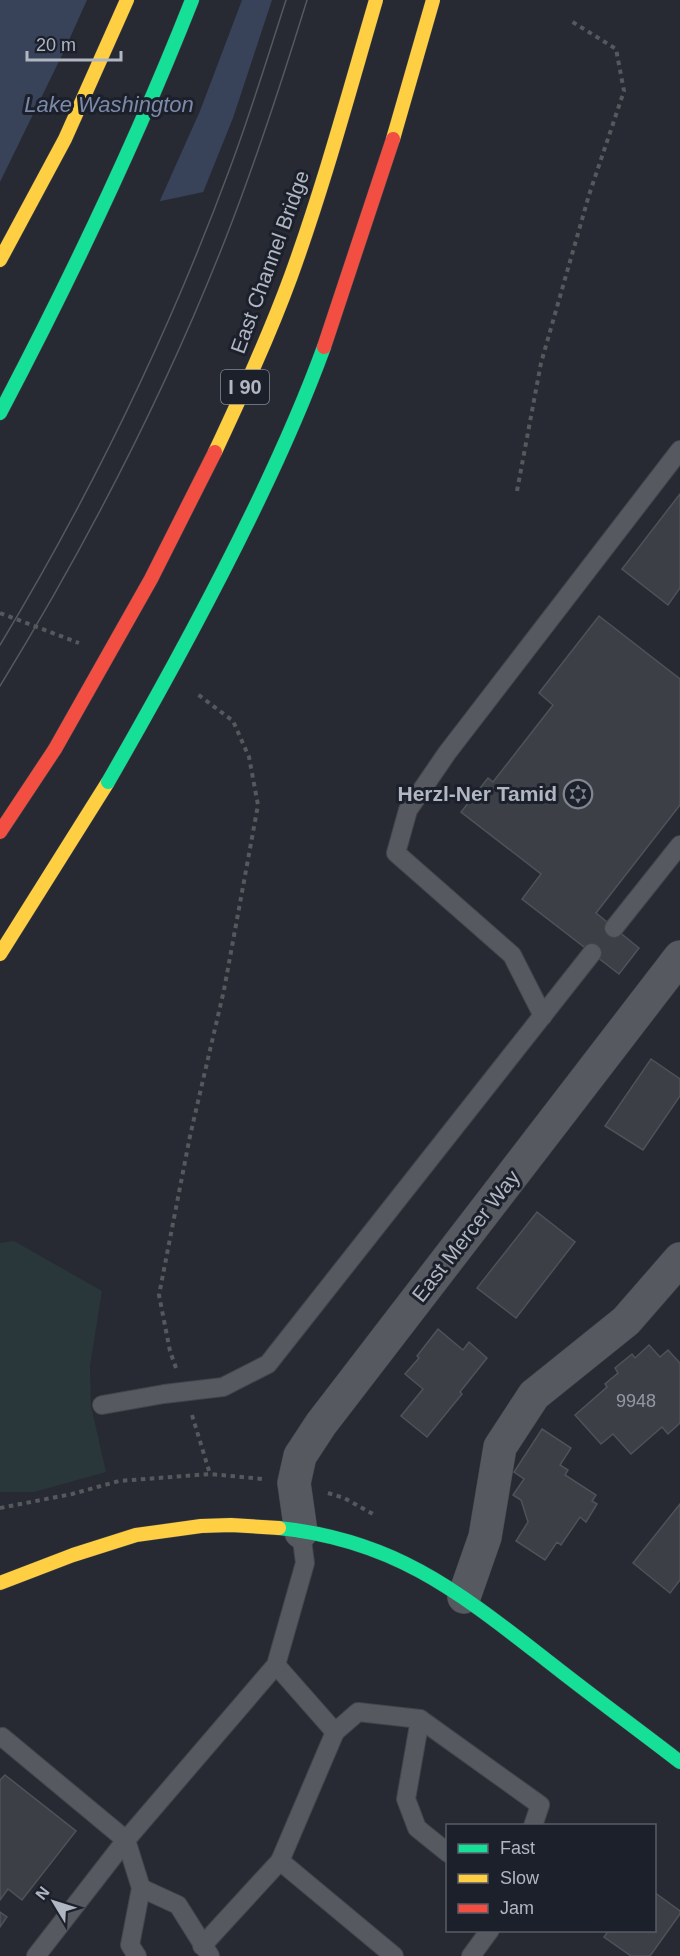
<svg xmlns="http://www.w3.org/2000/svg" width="680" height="1956" font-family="Arial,sans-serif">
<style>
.green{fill:#29373a}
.water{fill:#384259}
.pier{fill:#272a32}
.building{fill:#3c3f45;stroke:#4e5259;stroke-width:1.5}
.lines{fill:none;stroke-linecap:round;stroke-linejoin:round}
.lane-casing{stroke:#42454b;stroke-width:20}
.street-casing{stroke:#42454b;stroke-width:34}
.fast-casing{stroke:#42454b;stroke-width:15}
.slow-casing{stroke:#42454b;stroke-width:15}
.jam-casing{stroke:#42454b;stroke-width:15}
.path{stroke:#55585d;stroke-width:4;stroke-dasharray:4.5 4.5;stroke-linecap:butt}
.lane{stroke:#565960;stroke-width:18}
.street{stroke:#565960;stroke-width:33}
.fast{stroke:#16e098;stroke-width:14}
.slow{stroke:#ffcf43;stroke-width:14}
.jam{stroke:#f24e42;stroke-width:14}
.tram{stroke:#55585e;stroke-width:1.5}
.fast-bridge-casing{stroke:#43464d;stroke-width:15;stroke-linecap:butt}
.slow-bridge-casing{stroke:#43464d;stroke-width:15;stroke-linecap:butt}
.jam-bridge-casing{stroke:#43464d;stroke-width:15;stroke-linecap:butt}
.fast-bridge{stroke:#16e098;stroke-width:14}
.slow-bridge{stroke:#ffcf43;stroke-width:14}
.jam-bridge{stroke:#f24e42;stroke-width:14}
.labels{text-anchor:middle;stroke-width:6;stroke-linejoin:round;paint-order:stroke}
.number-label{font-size:18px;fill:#9498a4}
.shield{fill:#1c202b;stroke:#848995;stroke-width:1.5}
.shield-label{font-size:20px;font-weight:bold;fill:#b1b6c3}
.street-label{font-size:21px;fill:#b1b6c3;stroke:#1c202b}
.poi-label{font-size:21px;font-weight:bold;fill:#b1b6c3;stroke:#1c202b;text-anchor:end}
.water-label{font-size:22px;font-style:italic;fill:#7c89a8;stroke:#1c202b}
</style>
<rect width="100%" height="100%" fill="#272a32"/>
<polygon class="green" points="14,1241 102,1291 90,1366 91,1406 106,1472 34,1492 0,1492 0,1243"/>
<polygon class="water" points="0,0 396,0 352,22 213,190 0,235"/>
<g class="pier">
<polygon points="87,0 242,0 200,111 158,205 0,238 0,182 64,51"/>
<polygon points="272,0 399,0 397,3 354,24 215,192 202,195 233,118"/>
</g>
<g class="building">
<polygon points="680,494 680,588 668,605 622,569"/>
<polygon points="599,616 680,679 680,805 596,913 639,948 619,974 522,899 541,874 461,812 488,778 493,782 553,705 539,693"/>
<polygon points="651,1059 680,1079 680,1096 643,1150 605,1126"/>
<polygon points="537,1212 575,1242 516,1318 477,1288"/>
<polygon points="438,1329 463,1350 469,1342 487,1358 460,1392 462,1394 427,1437 401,1416 423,1389 405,1374 419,1358 417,1356"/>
<polygon points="649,1345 660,1357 668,1350 680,1363 680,1423 668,1434 662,1427 631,1454 613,1434 601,1444 575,1415 607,1387 605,1384 618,1373 615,1368 632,1354 635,1358"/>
<polygon points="542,1429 571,1448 560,1465 568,1470 565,1475 596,1495 592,1501 597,1504 586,1522 580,1517 561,1545 557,1542 545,1560 516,1541 528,1522 521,1500 513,1495 524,1479 514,1472"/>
<polygon points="680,1504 680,1580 670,1593 633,1563"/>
<polygon points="5,1775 76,1831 22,1900 8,1889 0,1900 0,1780"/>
<polygon points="654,1892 680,1911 680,1914 650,1956 631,1956 604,1937 609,1930 654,1930"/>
<polygon points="0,1912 7,1917 0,1927"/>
</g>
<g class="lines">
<g class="lane-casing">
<g id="lane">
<polyline points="614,928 680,845"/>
<polyline points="543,1016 512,955 396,853 408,810 447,753 680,450"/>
<polyline points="102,1405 164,1394 223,1387 268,1364 592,953"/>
<polyline points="420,1719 406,1799 417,1828 448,1853"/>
<polyline points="335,1732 358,1712 420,1719 540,1805 533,1826"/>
<polyline points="0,1738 2,1737 126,1840 36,1956"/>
<polyline points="280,1861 394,1956"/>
<polyline points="141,1888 178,1905 210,1956"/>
<polyline points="202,1946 280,1861 335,1732 276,1665"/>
<polyline points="137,1956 130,1945 141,1888 126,1840 276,1665 305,1563 301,1532"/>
<polyline points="471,1956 490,1930"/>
</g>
</g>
<g class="street-casing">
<g id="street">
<polyline points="301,1532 294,1483 300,1456 321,1424 680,957"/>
<polyline points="464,1597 485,1537 500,1447 534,1395 626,1321 680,1259"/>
</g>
</g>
<g class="fast-casing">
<g id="fast">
<path d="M0,413c71,-135 136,-271 192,-413"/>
<path d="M279,1528c117,12 181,65 270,134 43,34 87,66 131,100"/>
</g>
</g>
<g class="slow-casing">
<g id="slow">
<polyline points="0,260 65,139 127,0"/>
<polyline points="0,954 108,782"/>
<polyline points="0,1583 73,1555 136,1535 201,1526 231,1525 279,1528"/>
</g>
</g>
<g class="jam-casing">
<polyline id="jam" points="0,832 55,749"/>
</g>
<g class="path">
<polyline points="517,491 541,363 589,195 624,91 616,49 571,21"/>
<polyline points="0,613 79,643"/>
<polyline points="176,1368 170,1351 159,1295 190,1136 224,990 258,805 249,757 233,721 196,693"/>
<polyline points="192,1415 210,1474"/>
<polyline points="328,1493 344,1498 373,1514"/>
<polyline points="0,1508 72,1494 119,1481 210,1474 263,1479"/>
</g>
<use href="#lane" class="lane"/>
<use href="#street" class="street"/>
<use href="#fast" class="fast"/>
<use href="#slow" class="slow"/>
<use href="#jam" class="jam"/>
<g class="tram">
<path d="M0,645c91,-151 169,-312 230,-477 21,-56 38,-112 56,-168"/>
<path d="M0,686c87,-142 164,-291 225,-446 31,-79 57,-159 82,-240"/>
</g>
<g class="fast-bridge-casing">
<path id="fast-bridge" d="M108,782c53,-92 104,-185 150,-281 24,-50 47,-102 66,-154"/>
</g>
<g class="slow-bridge-casing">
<g id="slow-bridge">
<polyline points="393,139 433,0"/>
<path d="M215,452c27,-58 54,-116 76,-176 33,-91 58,-184 85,-276"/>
</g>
</g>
<g class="jam-bridge-casing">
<g id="jam-bridge">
<polyline points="324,347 393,139"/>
<polyline points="55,749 151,579 215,452"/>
</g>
</g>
<use href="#fast-bridge" class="fast-bridge"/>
<use href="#slow-bridge" class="slow-bridge"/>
<use href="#jam-bridge" class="jam-bridge"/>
</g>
<defs>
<g id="synagogue-ring" transform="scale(1.5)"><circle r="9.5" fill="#1c202b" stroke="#818590" stroke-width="1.5"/><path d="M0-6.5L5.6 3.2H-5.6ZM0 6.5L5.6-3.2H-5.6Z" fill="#818590"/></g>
</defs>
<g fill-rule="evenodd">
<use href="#synagogue-ring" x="578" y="794"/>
</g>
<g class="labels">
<g class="number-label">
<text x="636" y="1407">9948</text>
</g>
<rect class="shield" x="221" y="370" width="48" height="34" rx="4.5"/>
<g class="shield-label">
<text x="245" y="394">I 90</text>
</g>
<g class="street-label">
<text transform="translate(270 262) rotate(-70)" y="7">East Channel Bridge</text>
<text transform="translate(466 1236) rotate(-52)" y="7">East Mercer Way</text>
</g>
<g class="poi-label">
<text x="557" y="801">Herzl-Ner Tamid</text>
</g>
<g class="water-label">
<text x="109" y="112">Lake Washington</text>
</g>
</g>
<rect x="446" y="1824" width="210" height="108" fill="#1c202b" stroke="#585c68" stroke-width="1.5"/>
<rect x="458" y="1844" width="30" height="9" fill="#16e098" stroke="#585c68" stroke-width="1.5"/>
<text x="500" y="1854" font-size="18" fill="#b1b6c3">Fast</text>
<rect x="458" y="1874" width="30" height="9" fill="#ffcf43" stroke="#585c68" stroke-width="1.5"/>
<text x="500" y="1884" font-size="18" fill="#b1b6c3">Slow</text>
<rect x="458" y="1904" width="30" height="9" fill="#f24e42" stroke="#585c68" stroke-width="1.5"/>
<text x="500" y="1914" font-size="18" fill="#b1b6c3">Jam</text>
<g transform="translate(54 1902) rotate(308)" stroke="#1c202b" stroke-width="4.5" paint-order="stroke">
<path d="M0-4.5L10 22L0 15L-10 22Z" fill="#b1b6c3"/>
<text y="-9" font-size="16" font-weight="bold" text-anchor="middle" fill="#b1b6c3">N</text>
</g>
<path d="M27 51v9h94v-9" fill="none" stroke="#b1b6c3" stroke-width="3"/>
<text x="36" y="51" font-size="18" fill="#b1b6c3" stroke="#1c202b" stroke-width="4.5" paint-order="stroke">20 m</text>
</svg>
